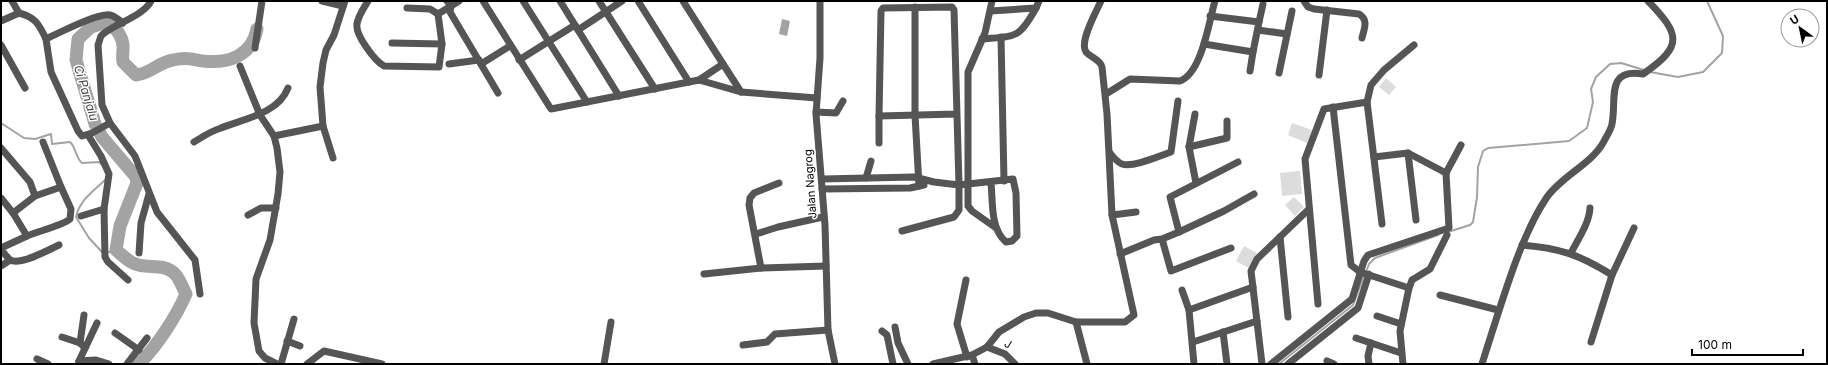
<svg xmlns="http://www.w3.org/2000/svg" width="1828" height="365" font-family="Inter,sans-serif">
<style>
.green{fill:#dcdcdc}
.water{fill:#a3a3a3}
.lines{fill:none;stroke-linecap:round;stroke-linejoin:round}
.stream{stroke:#a3a3a3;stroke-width:2}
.river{stroke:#a3a3a3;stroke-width:13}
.street{stroke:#555;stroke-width:7}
.labels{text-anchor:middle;stroke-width:3;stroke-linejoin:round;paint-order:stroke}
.street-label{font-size:11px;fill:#000;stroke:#fff}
.water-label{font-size:12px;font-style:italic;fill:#444;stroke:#fff}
</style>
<rect width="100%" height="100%" fill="#fff"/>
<g class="green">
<polygon points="1386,78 1396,87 1389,95 1379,87"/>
<polygon points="1292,123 1312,130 1307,143 1288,135"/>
<polygon points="1300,171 1302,194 1282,196 1280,173"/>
<polygon points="1294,197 1304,207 1295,216 1285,205"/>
<polygon points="1244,246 1257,253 1249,268 1236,261"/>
</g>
<polygon class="water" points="782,19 790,21 787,36 779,34"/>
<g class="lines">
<g class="stream">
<polyline points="1650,72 1678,77 1703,72 1722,53 1723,36 1707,1"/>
<path d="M1,123l23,15 11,1 16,-5 1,10 18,-2c6,5 5,15 12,21l17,-1 3,3"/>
<polyline points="1448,232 1470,225 1473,222 1477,197 1478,167 1483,151 1488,148 1569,141 1587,128 1593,102 1591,89 1596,77 1610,64 1621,63 1644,70"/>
<path d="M102,252l-13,-14 -13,-21c4,-18 18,-26 30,-38"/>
<polyline points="106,253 116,250"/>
<polyline points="1366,272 1369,264 1375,258 1438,235"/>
<polyline points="1279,364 1353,305 1364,276"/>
</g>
<path class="river" d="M139,364c18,-18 37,-47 47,-70 -4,-7 -6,-15 -11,-20 -13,-13 -30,-3 -44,-12 -5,-3 -10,-8 -15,-12l4,-24 17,-43 -1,-6 -34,-40 -7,-13 -19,-64 2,-21 13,-12 16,-5c9,5 17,16 16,27 0,5 -1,8 0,13l13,13c14,-1 23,-13 37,-15 14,-3 17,-1 30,1 25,3 49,-5 54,-32"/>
<g class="street">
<polyline points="322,1 343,6"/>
<path d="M368,1c-4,7 -10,15 -11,23 -2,11 18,37 27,42l55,1 3,-23 -4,-30 13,-8 -4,-5"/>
<polyline points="459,1 451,6 450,12 498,93"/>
<polyline points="483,1 551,109 699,80 741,92 817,98"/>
<polyline points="523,1 587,102"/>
<polyline points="560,1 619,96"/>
<polyline points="599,1 655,89"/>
<polyline points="638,1 689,82"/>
<polyline points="683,1 723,64"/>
<polyline points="820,1 820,58 816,114 825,225 828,330 835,364"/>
<polyline points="992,1 985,33 968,72 968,206 972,211 996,228"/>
<path d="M1304,1l4,6 6,2 45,5c10,6 5,15 3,24"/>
<polyline points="915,7 915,115 919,186"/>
<polyline points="407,8 430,9 438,14"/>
<polyline points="991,11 1036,8 1039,1"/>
<path d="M19,13c16,4 20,11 27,26"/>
<polyline points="1,21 19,13 12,1"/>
<polyline points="1259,22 1263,4"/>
<path d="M123,23c-4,-3 -8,-7 -13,-8 -13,-2 -51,18 -64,24l5,33 27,59 4,5 10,-3 18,-10 -8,-18 -4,-60c1,-2 2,-7 3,-9 10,-11 43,-20 50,-35"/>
<polyline points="578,30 622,1"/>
<polyline points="1258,30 1287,34"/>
<polyline points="1001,37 1004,181"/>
<path d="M982,39c34,-3 37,0 54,-31"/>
<polyline points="392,43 442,44"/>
<polyline points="1204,44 1253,52 1259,22 1210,16"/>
<polyline points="1,45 25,88"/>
<polyline points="255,48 262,1"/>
<polyline points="519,60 575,25"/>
<polyline points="449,64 479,60"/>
<polyline points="481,64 510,46"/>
<polyline points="240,66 260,115 274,136 277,148 280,172 278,194 270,240 256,279 254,323 259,351 265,358 277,364"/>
<polyline points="1250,71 1253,52"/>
<polyline points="1279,73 1292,11"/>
<polyline points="1319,75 1327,10"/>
<polyline points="699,80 723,64 741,92"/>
<path d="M1106,94l24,-15 50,2c22,-8 29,-60 35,-80"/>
<polyline points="1333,107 1351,265 1360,272 1409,288"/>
<polyline points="816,112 836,113 843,101"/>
<polyline points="1195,114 1189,147 1196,183"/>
<polyline points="110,123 135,156 157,212 195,260 200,294"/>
<polyline points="323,126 333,158"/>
<polyline points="88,135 101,156 109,174 104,209 105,257 108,262 128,280"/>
<polyline points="274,136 323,126 320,87 323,63 326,50 334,35 345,1"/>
<path d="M194,142c8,-5 17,-11 27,-14 22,-9 57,-14 67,-40"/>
<polyline points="879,143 879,116"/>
<polyline points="1189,147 1227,138 1227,121"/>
<polyline points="1,148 30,182 35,196 13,213 1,198"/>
<path d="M1110,153c3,4 7,9 12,11 11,4 37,-8 49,-12l7,-51"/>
<polyline points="1408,153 1416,220"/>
<polyline points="1374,157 1408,153 1446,173"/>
<polyline points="1446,173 1461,145"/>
<polyline points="866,178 871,161"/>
<path d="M822,179l92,-2 20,5 25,3 54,-6 3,14 1,43 -5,5 -6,1c-16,-13 -13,-41 -15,-59"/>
<polyline points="822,189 910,188 924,185"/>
<polyline points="35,196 61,187 43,142"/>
<path d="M13,213l14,23c9,-4 39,-12 43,-17l1,-10 -10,-22"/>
<polyline points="248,215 261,208 276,208"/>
<polyline points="1112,215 1136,212"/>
<polyline points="81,216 104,209"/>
<polyline points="1382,224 1367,102 1371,85 1384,70 1414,45"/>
<polyline points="902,231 954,217 959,210 959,185 954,10 952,7 883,8 881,11 879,116 957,114"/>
<polyline points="1179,232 1170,197 1238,162"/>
<polyline points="756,234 778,227 823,217"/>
<polyline points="1280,237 1288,317"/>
<polyline points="1162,239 1171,271 1231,248"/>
<path d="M1522,245c38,3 58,10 90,30l22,-47"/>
<polyline points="1,248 27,236"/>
<polyline points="1,250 10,260 1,266"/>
<polyline points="139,253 141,223 149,194"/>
<path d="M1571,253c7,-14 18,-29 19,-45"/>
<polyline points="1120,254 1154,240 1162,239 1179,232 1224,211 1254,194"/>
<path d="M10,260c10,6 38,-10 49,-15"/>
<polyline points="761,268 749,205 750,198 754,193 779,183"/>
<polyline points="704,274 761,268 826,266"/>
<polyline points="966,280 957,324 967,357"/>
<polyline points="1182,290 1189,310 1194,364"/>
<polyline points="1440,295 1498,310"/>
<polyline points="1318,304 1305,159 1324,109 1367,102"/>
<polyline points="1189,310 1253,287"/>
<polyline points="84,315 80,343 85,348"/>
<polyline points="1377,316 1401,324"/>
<polyline points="1076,322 1087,364"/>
<polyline points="895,327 898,343 908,364"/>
<polyline points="882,331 887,335 893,364"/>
<polyline points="1223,332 1227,364"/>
<polyline points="115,333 139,350"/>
<polyline points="62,337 80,343"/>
<polyline points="1356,338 1401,353"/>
<polyline points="287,341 300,346"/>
<polyline points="1193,342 1257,321"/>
<polyline points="1591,342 1612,275"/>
<polyline points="743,345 767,342 775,334 828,330"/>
<polyline points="987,347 1005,354 1015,364"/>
<polyline points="972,355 975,364"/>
<polyline points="37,359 48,364"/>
<polyline points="79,361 97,323"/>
<polyline points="1327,361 1334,364"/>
<polyline points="78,364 79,361 96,360 109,364"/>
<polyline points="127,364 147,338"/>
<polyline points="281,364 294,319"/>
<polyline points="307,364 324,351 382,364"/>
<polyline points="604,364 611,322"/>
<path d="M933,364l39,-9 15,-8 12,-15 25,-15 12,-4h12l28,9h49l9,-7 -22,-100 -5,-101 -5,-47c-2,-8 -11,-9 -16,-15 -7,-10 10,-40 15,-51"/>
<polyline points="1262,364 1251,271 1257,259 1309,209"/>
<polyline points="1271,364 1352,299 1364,261 1368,255 1449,228 1446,173"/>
<polyline points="1288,364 1358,308 1369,274"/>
<polyline points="1369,364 1368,356 1371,343"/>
<polyline points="1403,364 1400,331 1409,288 1412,280 1430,269 1447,235"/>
<path d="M1482,364c10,-32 20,-64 31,-95 9,-25 19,-50 34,-72 15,-21 44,-33 56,-54 3,-6 8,-13 9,-19 5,-25 -7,-56 31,-50 41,-28 37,-40 5,-73"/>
</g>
</g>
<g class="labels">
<g class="street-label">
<text transform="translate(810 184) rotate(-94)" y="4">Jalan Nagrog</text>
<text transform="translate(1008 344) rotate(31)" y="4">J</text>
</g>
<g class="water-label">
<text transform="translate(86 93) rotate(73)" y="4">Ci Panjalu</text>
</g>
</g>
<rect width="1828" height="365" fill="none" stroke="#000000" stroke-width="4"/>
<g transform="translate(1800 28) rotate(327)"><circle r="19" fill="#ffffff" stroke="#999999"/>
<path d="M0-3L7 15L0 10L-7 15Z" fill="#000000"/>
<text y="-6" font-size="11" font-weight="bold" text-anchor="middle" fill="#000000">U</text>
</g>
<path d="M1692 349v6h111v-6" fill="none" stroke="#000000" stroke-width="2"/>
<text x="1698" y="349" font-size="12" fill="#000000" stroke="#ffffff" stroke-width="3" paint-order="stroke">100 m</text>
</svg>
